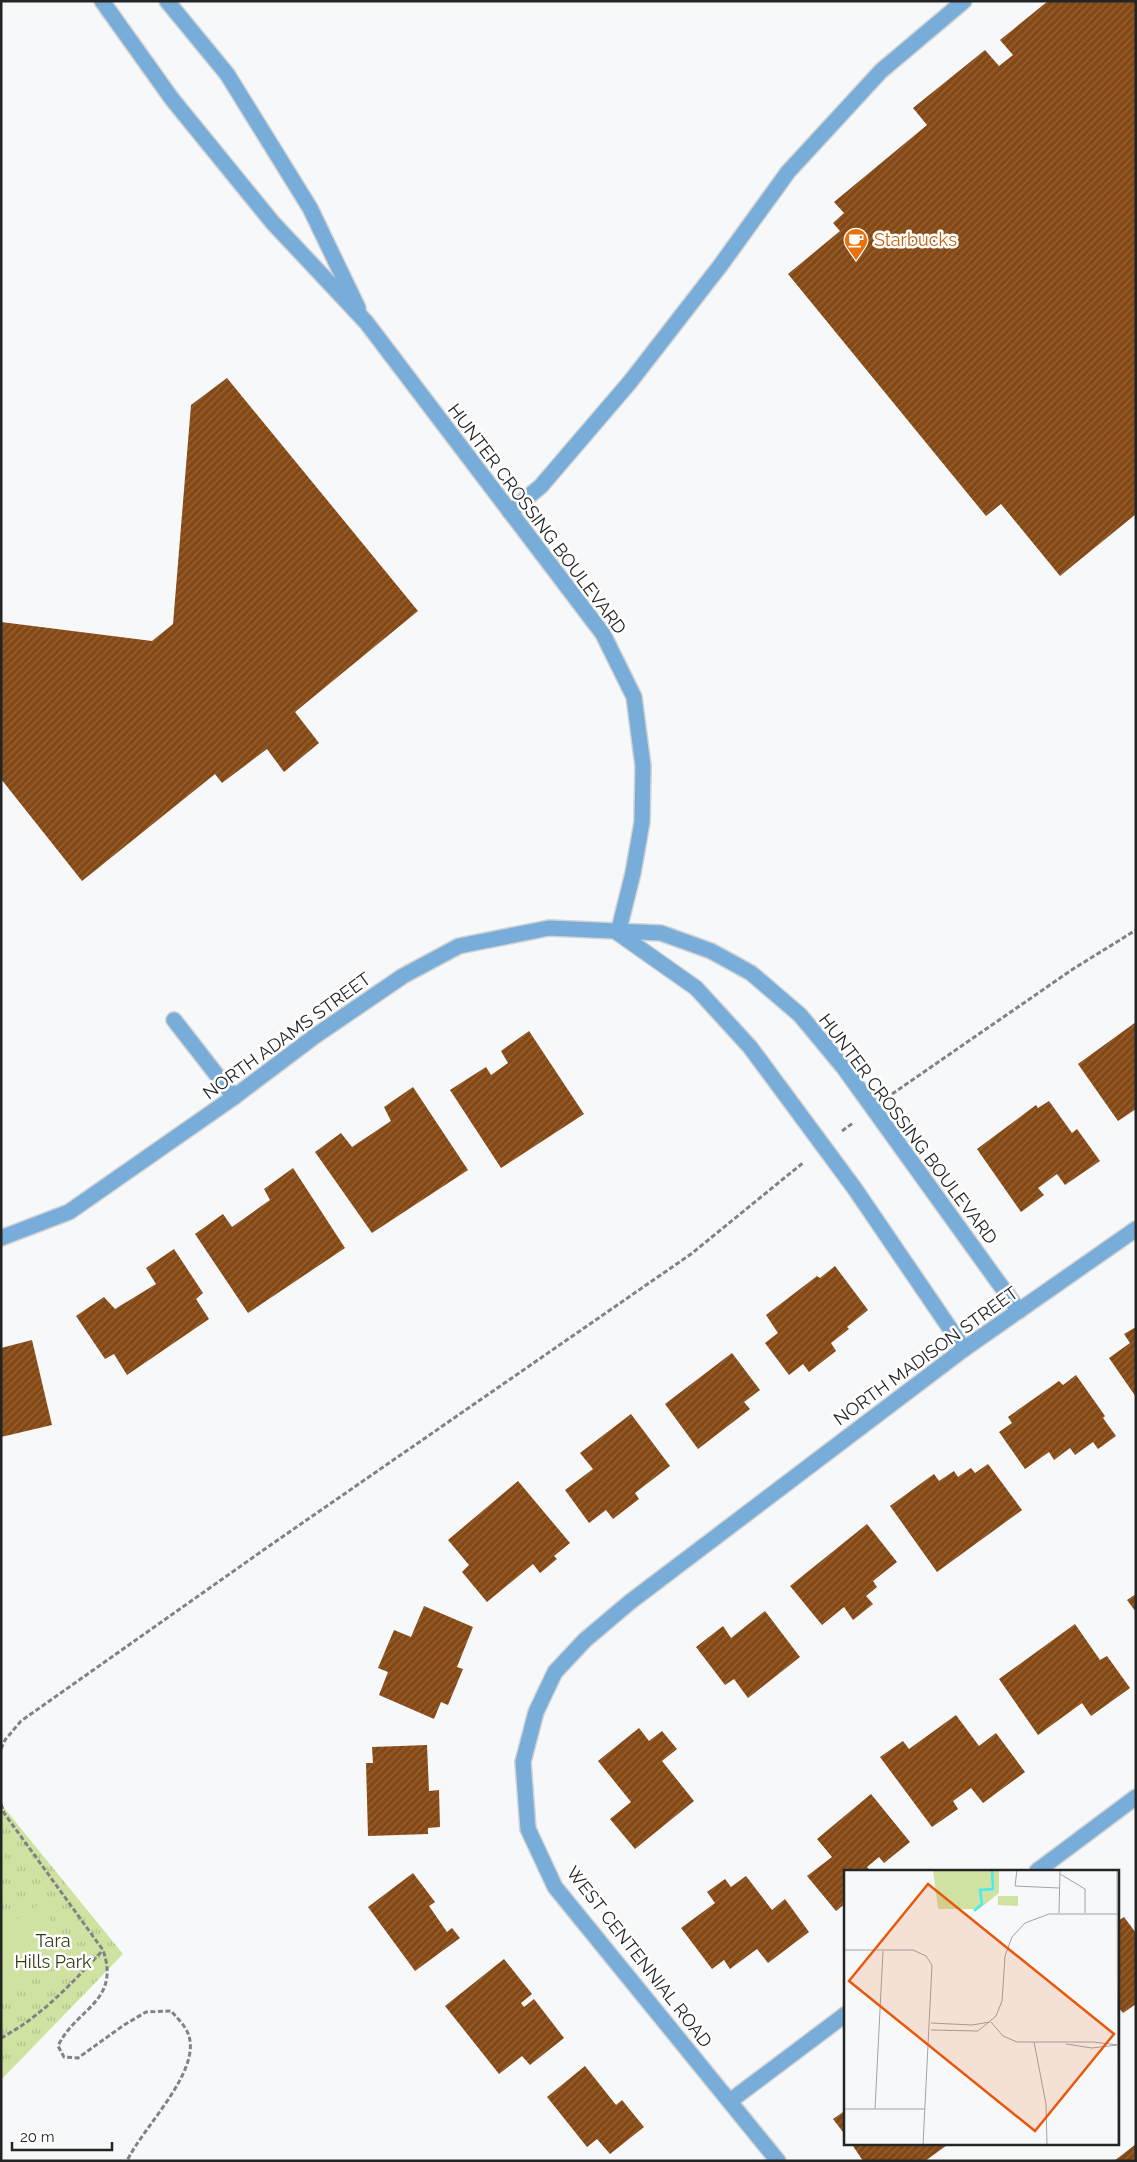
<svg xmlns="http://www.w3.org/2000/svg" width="1137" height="2162" font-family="Raleway,sans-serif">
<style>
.grass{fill:url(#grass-tufts)}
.pitch{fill:#d0e2a1}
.building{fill:url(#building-hatch)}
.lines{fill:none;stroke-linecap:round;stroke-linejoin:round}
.lane-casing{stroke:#d1d2d3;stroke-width:18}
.street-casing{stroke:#d1d2d3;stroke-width:18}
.path{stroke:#828384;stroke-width:3;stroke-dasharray:5 2.5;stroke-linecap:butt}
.lane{stroke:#77add8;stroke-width:15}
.street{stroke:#77add8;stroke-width:15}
.labels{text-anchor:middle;stroke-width:5;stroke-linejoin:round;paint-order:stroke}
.food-label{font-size:18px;fill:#c56008;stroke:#fff;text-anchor:start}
.street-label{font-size:18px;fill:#232424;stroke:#fff}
.park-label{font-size:18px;fill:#333c12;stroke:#fff}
.inset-river{fill:none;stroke:#4aeaed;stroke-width:2.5}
.inset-road{fill:none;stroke:#a2a3a4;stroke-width:1}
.view{fill:#e8590c;fill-opacity:0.15;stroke:#e8590c;stroke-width:2.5}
.inset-edge{fill:none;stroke:#232424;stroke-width:2.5}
</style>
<defs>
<pattern id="grass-tufts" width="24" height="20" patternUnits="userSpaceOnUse" patternTransform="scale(1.25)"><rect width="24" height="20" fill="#d0e2a1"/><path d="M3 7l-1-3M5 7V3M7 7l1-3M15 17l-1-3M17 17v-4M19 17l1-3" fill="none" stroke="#b2c28a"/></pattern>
<pattern id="building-hatch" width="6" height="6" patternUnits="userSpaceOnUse" patternTransform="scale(1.25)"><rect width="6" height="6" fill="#854813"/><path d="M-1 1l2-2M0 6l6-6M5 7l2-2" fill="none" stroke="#93653e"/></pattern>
</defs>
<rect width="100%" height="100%" fill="#f7f8f9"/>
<polygon class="grass" points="1,1804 123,1954 1,2080"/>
<g class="pitch">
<polygon points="1,1852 15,1871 1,1881"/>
<polygon points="39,1904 69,1947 1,1995 1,1931"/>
</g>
<g class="building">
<polygon points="1048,1 1136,1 1136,514 1060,576 1001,504 986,516 788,274 840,231 833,223 844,213 834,202 927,125 913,108 985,50 999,66 1013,55 1000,40"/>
<polygon points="227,378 418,611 295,712 319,743 284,772 267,749 222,783 215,774 82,881 1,779 1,622 152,641 173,624 191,405"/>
<polygon points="1136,1022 1136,1109 1118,1121 1078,1064"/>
<polygon points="529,1031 584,1114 501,1168 450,1090 486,1067 491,1075 508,1063 501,1051"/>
<polygon points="413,1087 468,1170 372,1233 315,1152 341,1133 352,1147 391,1121 384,1107"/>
<polygon points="1049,1101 1072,1133 1077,1129 1100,1161 1065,1185 1057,1174 1038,1188 1044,1195 1021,1212 977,1149 1036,1105 1038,1108"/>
<polygon points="293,1168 345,1248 248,1313 195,1234 223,1214 232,1227 270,1200 264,1189"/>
<polygon points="174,1249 203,1293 196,1299 209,1319 127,1375 114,1354 105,1359 76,1316 104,1297 115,1309 156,1284 146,1268"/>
<polygon points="835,1266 868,1310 847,1327 849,1329 831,1343 836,1351 809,1372 803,1364 789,1375 765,1343 778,1333 766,1315 817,1276 820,1278"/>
<polygon points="1136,1327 1136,1397 1109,1358 1130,1343 1124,1334"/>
<polygon points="32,1340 52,1425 1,1437 1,1348"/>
<polygon points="732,1353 760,1390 744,1402 750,1409 698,1449 665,1404"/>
<polygon points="1076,1375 1105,1416 1103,1418 1116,1436 1098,1449 1093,1442 1075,1455 1070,1448 1054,1460 1049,1452 1025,1469 999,1432 1012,1423 1008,1417 1059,1381 1063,1385"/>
<polygon points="631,1414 670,1466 635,1493 639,1499 613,1519 606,1510 589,1523 565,1490 593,1469 580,1453"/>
<polygon points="988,1464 1022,1510 937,1572 890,1506 934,1474 939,1481 954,1471 958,1477 971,1468 975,1473"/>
<polygon points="518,1481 570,1543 554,1556 557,1559 540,1573 533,1564 487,1602 462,1572 469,1565 448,1540"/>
<polygon points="867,1524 897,1562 873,1581 877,1587 866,1596 873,1604 853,1620 844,1607 822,1625 790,1586"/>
<polygon points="1136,1594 1136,1612 1127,1600"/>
<polygon points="424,1606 473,1627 457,1667 463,1669 448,1705 441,1702 434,1719 379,1695 388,1672 378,1668 394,1630 411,1637"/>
<polygon points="765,1611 800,1657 748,1698 734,1679 725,1685 696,1647 723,1626 731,1638"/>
<polygon points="1075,1624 1100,1660 1107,1656 1130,1688 1091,1716 1082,1703 1038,1735 999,1679"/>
<polygon points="956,1715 979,1746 996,1733 1025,1772 983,1803 971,1788 953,1801 958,1809 932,1827 880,1757 903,1741 909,1749"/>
<polygon points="639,1728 649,1741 662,1731 677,1749 662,1761 694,1801 635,1849 610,1819 631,1802 598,1761"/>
<polygon points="427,1745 429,1791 439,1790 440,1827 428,1828 428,1834 368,1836 366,1763 373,1763 372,1747"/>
<polygon points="871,1794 910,1842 884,1863 879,1857 867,1867 870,1871 846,1871 846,1903 836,1911 807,1876 832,1857 817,1839"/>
<polygon points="413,1873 435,1902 429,1906 447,1932 452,1928 460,1938 415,1971 368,1907"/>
<polygon points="746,1876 772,1910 785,1899 809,1932 768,1963 757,1949 730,1969 724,1960 712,1969 681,1928 715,1903 707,1892 725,1879 731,1887"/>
<polygon points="1124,1917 1136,1933 1136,2004 1123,2013 1118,2007 1118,1921"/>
<polygon points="504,1959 532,1994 521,2003 524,2007 534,1999 564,2038 530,2065 522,2056 499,2074 445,2006"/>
<polygon points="585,2066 616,2105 622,2100 644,2127 610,2154 597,2139 587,2147 547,2097"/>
<polygon points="846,2110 846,2136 833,2119"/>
<polygon points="851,2143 950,2143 925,2161 863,2161"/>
<polygon points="1136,2144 1136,2161 1114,2161"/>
</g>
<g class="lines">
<g class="lane-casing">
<g id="lane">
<polyline points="510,512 541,486 630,382 720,266 788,172 881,71 964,1"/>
<polyline points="174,1020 234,1097"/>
</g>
</g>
<g class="street-casing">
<g id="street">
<polyline points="102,1 172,99 273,223 366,322 603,634 634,697 643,766 642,822 633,873 618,933"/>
<polyline points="167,1 227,74 310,208 358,308"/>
<polyline points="618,933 696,988 750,1047 855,1189 964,1349"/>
<polyline points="1,1238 69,1212 234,1097 315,1036 403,976 459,946 549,928 661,933 711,951 751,973 800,1015 844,1068 1019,1311"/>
<polyline points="1037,1871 1136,1797"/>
<polyline points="730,2101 846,2014"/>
<polyline points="778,2161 555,1887 528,1829 523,1762 536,1712 555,1672 585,1640 630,1602 964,1349 1136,1229"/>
</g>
</g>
<g class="path">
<polyline points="892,1094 1073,969 1136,930"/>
<polyline points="842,1131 853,1123"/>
<polyline points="1,1749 5,1740 21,1721 272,1544 691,1254 804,1162"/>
<path d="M1,1804l3,9 99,137c18,52 -27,58 -45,96l6,11 14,1 46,-33 22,-13 25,-1c6,7 15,15 18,25 11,37 -46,91 -62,125"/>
<path d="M1,2038c40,-21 72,-56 102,-88"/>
</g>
<use href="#lane" class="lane"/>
<use href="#street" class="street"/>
</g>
<defs>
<g id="cafe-pin" transform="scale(1.25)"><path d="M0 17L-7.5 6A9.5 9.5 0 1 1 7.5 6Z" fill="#e8710a" stroke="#fff"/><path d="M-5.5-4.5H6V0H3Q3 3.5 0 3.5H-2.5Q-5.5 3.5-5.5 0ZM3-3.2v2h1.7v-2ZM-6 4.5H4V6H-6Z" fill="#fff"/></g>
</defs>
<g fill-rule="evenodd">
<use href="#cafe-pin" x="856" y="240"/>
</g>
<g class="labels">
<g class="food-label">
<text x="874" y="246">Starbucks</text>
</g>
<g class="street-label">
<text transform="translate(537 519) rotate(53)" y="6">HUNTER CROSSING BOULEVARD</text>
<text transform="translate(287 1036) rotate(-36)" y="6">NORTH ADAMS STREET</text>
<text transform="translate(908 1129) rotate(53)" y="6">HUNTER CROSSING BOULEVARD</text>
<text transform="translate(926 1356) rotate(-36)" y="6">NORTH MADISON STREET</text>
<text transform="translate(639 1957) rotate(52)" y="6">WEST CENTENNIAL ROAD</text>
</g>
<g class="park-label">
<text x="53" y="1947">Tara<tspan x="53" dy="21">Hills Park</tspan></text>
</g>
</g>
<g transform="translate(844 1870)">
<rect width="275" height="275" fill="#f7f8f9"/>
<path d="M89,0h66v23l-20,16h-41zM154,26h20v10l-20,-1z" fill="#d0e2a1"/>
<path class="inset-river" d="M130,41l8,-7 -2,-14 13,-1 -1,-19"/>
<path class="inset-road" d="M173,0l-2,16 44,2M273,0l1,275M216,4l25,15v24M215,43l1,-43M0,80h69l13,6 6,9 -9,180M147,152l12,14 14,6h76l26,3M87,153l41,2 18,-3M87,160l47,1 18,-15 6,-15 3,-45 7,-19 13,-14 24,-9h70M190,172l12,62 1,41M222,174l26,4 25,-3M0,239h81M31,239l8,-158"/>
<path class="view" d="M84,14l186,150 -79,97 -186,-150z"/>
<rect width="275" height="275" class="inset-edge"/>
</g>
<rect width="1137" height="2162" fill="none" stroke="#232424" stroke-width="5"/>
<path d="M12 2142v8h100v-8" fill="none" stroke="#232424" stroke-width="2.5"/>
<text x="20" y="2142" font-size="15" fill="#232424" stroke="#ffffff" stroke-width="4" paint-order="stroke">20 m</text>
</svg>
